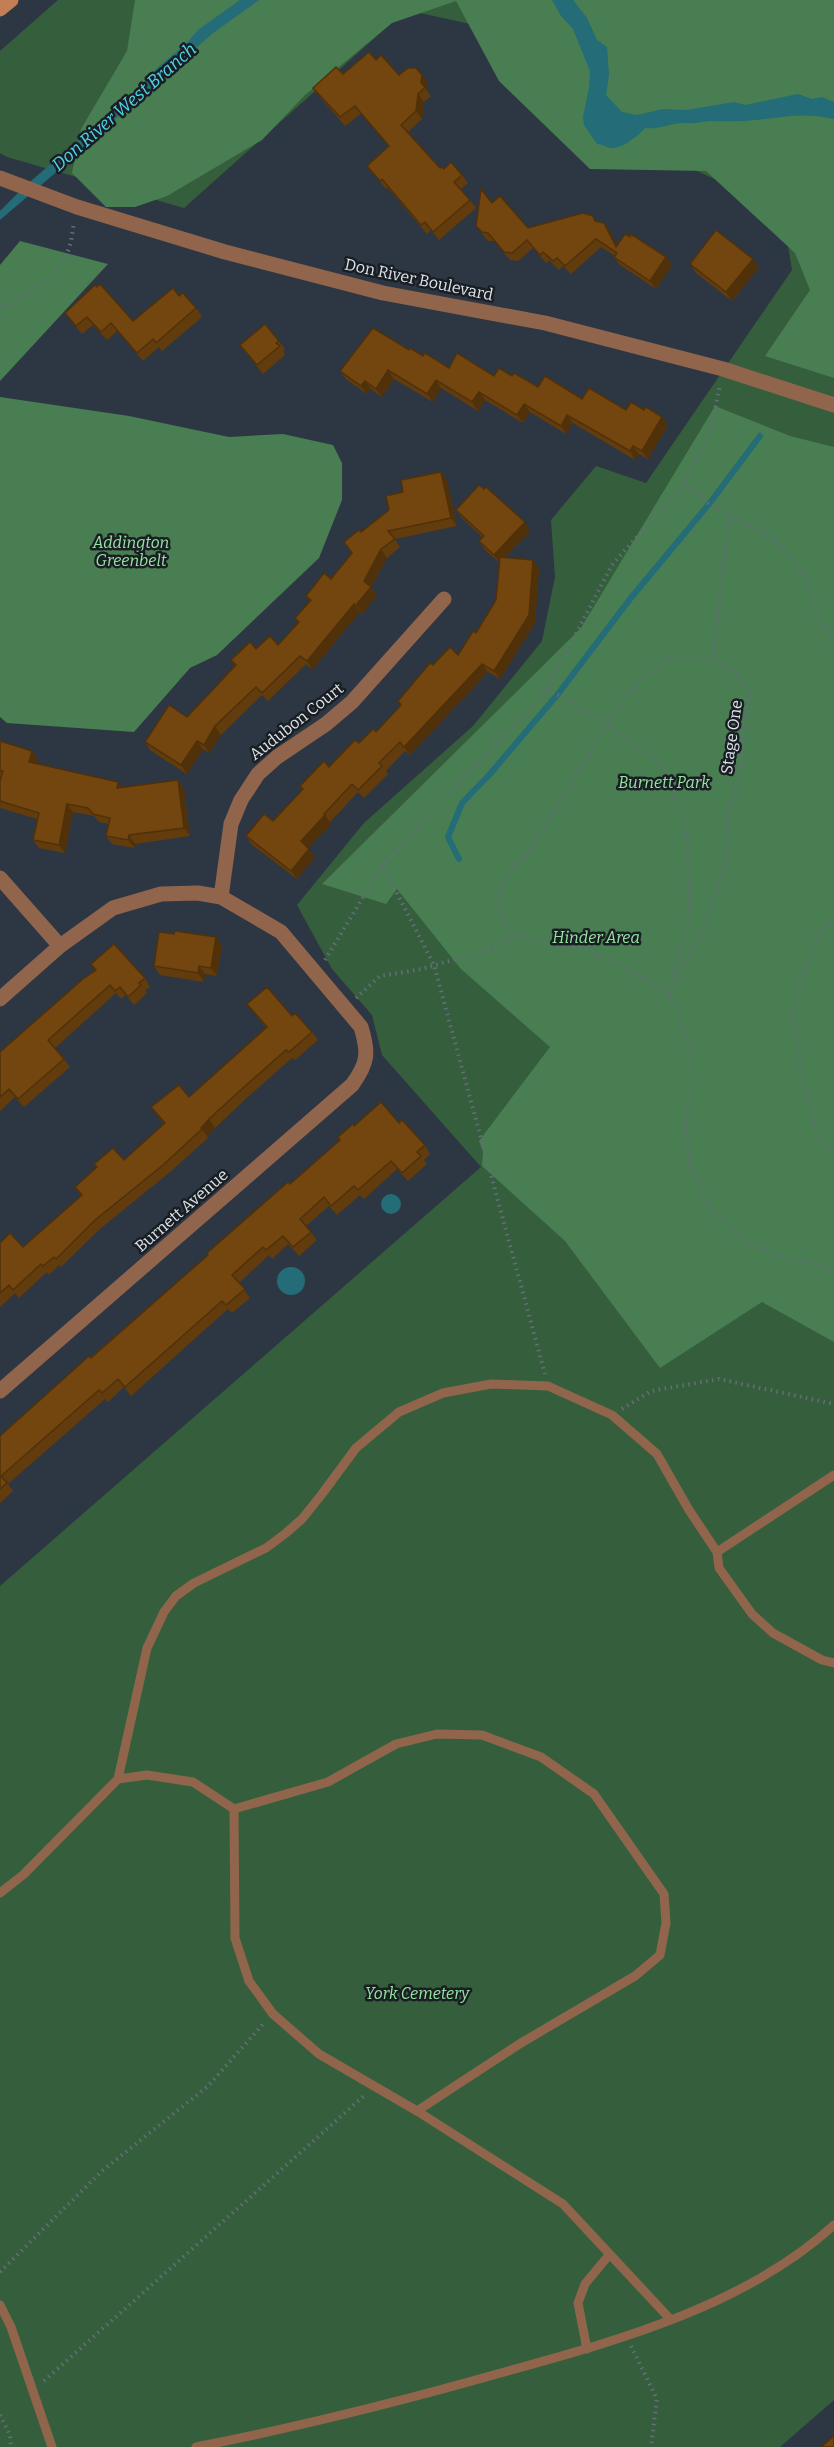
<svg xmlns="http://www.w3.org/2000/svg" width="834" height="2447" font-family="Bitter,serif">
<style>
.green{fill:#355f3c}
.forest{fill:#487e51}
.water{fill:#236c78}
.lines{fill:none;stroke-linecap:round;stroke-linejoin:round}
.stream{stroke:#236c78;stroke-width:6}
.path{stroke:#646e79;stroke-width:4;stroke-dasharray:1.5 4.5;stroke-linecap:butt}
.service{stroke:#91654c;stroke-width:9}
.minor{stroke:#91654c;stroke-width:15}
.secondary{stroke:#c37e55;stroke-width:15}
.wall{fill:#633c0d}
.shaded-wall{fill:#50310a}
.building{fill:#73460f;stroke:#50310a;stroke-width:1.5}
.labels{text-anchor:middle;stroke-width:5;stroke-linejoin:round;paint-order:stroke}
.street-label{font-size:16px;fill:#dde4ec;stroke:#191e23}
.park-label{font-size:16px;font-style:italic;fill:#96e4a2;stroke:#191e23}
.water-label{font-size:18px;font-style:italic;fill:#4dd6ed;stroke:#191e23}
</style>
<rect width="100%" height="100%" fill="#2c3743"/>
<polygon class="green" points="58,0 834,0 834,2400 780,2447 0,2447 0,1586 481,1167 382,1055 372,1015 332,969 297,905 364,823 473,726 542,641 555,577 551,520 596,466 646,483 792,270 782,210 684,165 498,30 406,10 184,208 7,157 0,153 0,51"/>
<g class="forest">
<polygon points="135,0 834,0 834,378 765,356 810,290 795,253 706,171 590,169 499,81 456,1 392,23 305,95 262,140 167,196 135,207 106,207 72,173 81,129 127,51"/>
<polygon points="20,241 108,264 0,381 0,265"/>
<polygon points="0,397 129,416 229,437 283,434 333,445 342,463 342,500 319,558 217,655 190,668 134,732 7,723 0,717"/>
<polygon points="715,406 790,436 834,447 834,1342 762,1302 660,1368 565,1241 482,1166 483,1152 479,1141 550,1047 461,969 397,889 386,904 322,884 581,628"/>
</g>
<g class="water">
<polygon points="240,0 259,0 213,33 150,89 133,102 94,140 0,220 0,211 25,186 129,97 158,67 185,45 198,30"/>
<path d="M552,0h21l14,18 10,22 10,7 2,28 -3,20 16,17 15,3 26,-6 23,1 48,-8 11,3 53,-11 14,5 10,-2 12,5v17c-29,-7 -49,-2 -78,1 -16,2 -32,1 -47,1 -9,1 -15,3 -23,2 -14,-1 -27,7 -41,5 -7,8 -23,21 -34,20 -5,-1 -9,-4 -14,-4l-13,-19 -1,-8 6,-29 1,-17 -17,-42 -12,-13z"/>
<circle cx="391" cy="1204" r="10"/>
<circle cx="291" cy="1281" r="14"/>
</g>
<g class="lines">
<polyline class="stream" points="459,859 448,837 462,803 490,774 558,694 630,599 709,504 760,436"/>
<g class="path">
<path d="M0,307c25,-6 52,-31 66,-52 5,-8 6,-22 8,-32"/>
<polyline points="685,483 709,504 770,536 792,558 804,578 819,619 834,642"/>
<polyline points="713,659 729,514"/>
<polyline points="547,689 585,710 665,766 687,838 690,911 671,987"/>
<polyline points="383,866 434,965 545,1374"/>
<polyline points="834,916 812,946 792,1010 804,1085 819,1142 834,1154"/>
<path d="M515,937l-11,-14 -7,-24 10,-24 30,-34 68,-115 31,-41 34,-28c39,2 57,-1 80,35l-5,30 -5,53 -12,38 -2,52 -21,58 -36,71"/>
<polyline points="515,937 585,949 630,971 669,994 691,1047 695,1077 685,1119 691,1168 710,1209 746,1244 815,1265 834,1273"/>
<polyline points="325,960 382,866 547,689 612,565 685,483 710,433 720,385"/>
<polyline points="356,998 380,976 422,969 493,948 515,937"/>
<polyline points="622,1409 651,1391 719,1379 834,1404"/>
<polyline points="0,2272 102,2171 208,2086 264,2023"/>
<polyline points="631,2346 657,2399 651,2447"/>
<polyline points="44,2381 365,2095"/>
<polyline points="0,2415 10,2435 11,2447"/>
</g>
<g class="service">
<polyline points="717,1552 834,1475"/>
<polyline points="118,1779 147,1648 164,1612 176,1596 194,1583 266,1548 286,1533 302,1519 322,1494 356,1448 399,1412 443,1393 491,1384 548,1386 612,1415 657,1454 689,1510 717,1552 719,1568 752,1614 773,1633 822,1660 834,1663"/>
<polyline points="234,1809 235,1938 249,1981 273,2014 319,2054 417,2111 563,2204 671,2320"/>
<polyline points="0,1893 23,1875 118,1779 147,1775 193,1782 234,1809 328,1782 396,1744 437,1734 482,1735 541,1757 594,1794 664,1894 666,1923 660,1955 635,1976 521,2043 417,2111"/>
<polyline points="0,2305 11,2327 52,2447"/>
<polyline points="587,2349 578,2303 585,2284 609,2255"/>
<path d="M196,2447c102,-20 202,-45 301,-73 115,-32 246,-66 337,-149"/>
</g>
<g class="minor">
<polyline points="0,178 77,207 225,252 383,293 545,323 723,369 834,405"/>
<polyline points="0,878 60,946"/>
<polyline points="221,897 231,824 241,800 258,774 277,757 326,724 352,702 444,599"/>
<path d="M0,999l60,-53 53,-38 48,-14 37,-1 23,4 60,35 80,95c8,26 7,36 -9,58l-352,306"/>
</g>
<polyline class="secondary" points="0,9 11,0"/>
</g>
<g class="wall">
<polygon points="376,60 399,75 428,83 427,91 431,96 424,102 422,119 408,132 440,168 444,169 462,175 468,183 461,189 476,208 439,240 431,230 427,234 388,188 386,189 367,166 389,146 361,114 345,126 319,96 313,88"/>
<polygon points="492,203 528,228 593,216 596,221 604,223 610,231 617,246 672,265 656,289 620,265 614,257 615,256 601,247 571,274 563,266 559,270 549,260 546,263 533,248 518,261 510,260 494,241 488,241 476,226"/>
<polygon points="690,264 759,267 732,301 696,273"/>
<polygon points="179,296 196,308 202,317 162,351 159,347 143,361 117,331 107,340 93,325 82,334 65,313 133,321"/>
<polygon points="279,341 285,349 283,351 285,355 263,374 240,345"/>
<polygon points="409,350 423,356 449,368 494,376 512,376 538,387 626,410 668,425 648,459 639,454 635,460 573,423 566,434 530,412 523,423 485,400 478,411 441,388 433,402 394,379 382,397 371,389 367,394 346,379 340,371"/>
<polygon points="441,472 447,480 457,526 395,539 400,547 387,558 371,587 377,595 362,614 360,612 312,670 306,664 268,701 262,695 221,735 209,753 203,749 187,774 151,751 145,742 187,717 235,666 231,660 256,649 278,645 298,623 295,618 310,602 306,596 331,579 352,554 344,542 361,532 389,510 403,492"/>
<polygon points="456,510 530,531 505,558 533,560 539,568 535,623 500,679 488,672 410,755 405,751 386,771 388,774 364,798 358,792 330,822 331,824 308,848 315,857 297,879 251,844 246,836 273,821 303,790 300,786 329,767 359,743 376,732 401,705 398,701 433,665 458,655 476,633 496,600 500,563 485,550 479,541 483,538 462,518"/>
<polygon points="0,741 32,751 38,759 36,764 118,782 122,788 184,789 190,836 135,844 134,848 112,844 106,836 109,824 99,822 94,816 73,812 65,853 39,848 33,840 37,819 0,808 1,777 0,777"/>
<polygon points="222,945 217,976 205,974 204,982 160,975 154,966"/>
<polygon points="91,964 145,978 150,987 145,991 147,993 134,1005 126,995 121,999 116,993 55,1048 70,1067 24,1107 15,1097 0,1111 0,1052 96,970"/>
<polygon points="247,1004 292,1016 312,1032 318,1040 295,1060 292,1058 250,1095 215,1128 207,1136 208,1138 169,1173 101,1228 61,1267 59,1265 49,1275 47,1272 19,1298 15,1293 0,1307 0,1243 23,1247 81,1196 75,1187 124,1160 164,1124 151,1107 189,1097 266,1028"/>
<polygon points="399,1123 425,1145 430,1154 424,1160 427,1164 408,1181 397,1169 364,1199 360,1195 337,1215 329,1206 306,1226 317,1240 299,1256 288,1244 272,1259 269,1255 239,1283 250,1298 232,1313 228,1309 131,1396 124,1387 108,1402 105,1399 8,1484 13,1491 0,1503 0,1436 340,1140 354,1126"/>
</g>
<g class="shaded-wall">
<polygon points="422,75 428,83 427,91 421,83"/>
<polygon points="418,94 424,102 422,119 416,111"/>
<polygon points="604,223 610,231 622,255 616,247"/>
<polygon points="666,257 672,265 656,289 650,281"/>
<polygon points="753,259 759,267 732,301 726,292"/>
<polygon points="388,370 394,379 382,397 376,389"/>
<polygon points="436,380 441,388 433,402 427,394"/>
<polygon points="365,381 371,389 367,394 361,386"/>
<polygon points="479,392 485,400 478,411 472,402"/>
<polygon points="524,404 530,412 523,423 517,415"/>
<polygon points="567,415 573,423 566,434 561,426"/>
<polygon points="662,417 668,425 648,459 642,451"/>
<polygon points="633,446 639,454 635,460 630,451"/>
<polygon points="441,472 447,480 457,526 451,518"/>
<polygon points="525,522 530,531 500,563 494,555"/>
<polygon points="381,549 387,558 371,587 377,595 362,614 356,605 364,581"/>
<polygon points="533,560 539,568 535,623 500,679 494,671"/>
<polygon points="354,604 360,612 312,670 307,661"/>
<polygon points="482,664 488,672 410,755 404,747"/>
<polygon points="215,726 221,735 209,753 204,745"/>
<polygon points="197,741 203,749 187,774 181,765"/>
<polygon points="32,751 38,759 34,770 29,762"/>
<polygon points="178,780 184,789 190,836 184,828"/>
<polygon points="118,782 124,790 117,788"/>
<polygon points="67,804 73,812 65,853 59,845"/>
<polygon points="325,815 331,824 307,850 301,841"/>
<polygon points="129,835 135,844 134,848 128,840"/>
<polygon points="309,849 315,857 297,879 291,871"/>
<polygon points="216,937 222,945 217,976 211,968"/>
<polygon points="199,966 205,974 204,982 198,973"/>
<polygon points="209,1119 215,1128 207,1136 201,1128"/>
</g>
<g class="building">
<polygon points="369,52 376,60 381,55 399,75 408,68 416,68 422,75 421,83 425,87 418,94 416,111 401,125 440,168 442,167 444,169 451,162 462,175 454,182 470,200 433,232 425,222 421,225 382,179 380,181 367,166 389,146 355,106 340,117 313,88 336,67 343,74"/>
<polygon points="481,189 492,203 500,196 528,228 583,213 593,216 595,221 604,223 616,247 625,234 630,237 631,234 666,257 650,281 614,257 617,253 596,239 565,266 557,258 553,261 543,252 540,255 527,240 512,253 504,252 488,233 482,232 476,226"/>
<polygon points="716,230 753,259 726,292 690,264"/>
<polygon points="100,284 133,321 173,288 179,296 183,293 196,308 156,343 153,339 137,353 111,323 101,332 87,317 76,326 65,313 95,285 97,287"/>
<polygon points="265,324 279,341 276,343 280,346 257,365 240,345"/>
<polygon points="373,328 409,350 410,348 423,356 425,353 449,368 457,353 494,376 499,368 512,376 514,373 538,387 545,376 582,399 589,388 626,410 631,402 644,410 646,407 662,417 642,451 633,446 630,451 567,415 561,426 524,404 517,415 479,392 472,402 436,380 427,394 388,370 376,389 365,381 361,386 340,371"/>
<polygon points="441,472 451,518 388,531 395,539 381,549 364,581 371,587 356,605 354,604 307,661 300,656 262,693 256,687 215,726 204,745 197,741 181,765 145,742 169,705 187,717 236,665 231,660 250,642 256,649 270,636 278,645 299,622 295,618 311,600 306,596 324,573 331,579 352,553 344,542 359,530 361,532 389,510 386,496 403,492 401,480"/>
<polygon points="479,485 484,489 486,487 525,522 494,555 479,541 484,536 456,510"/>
<polygon points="500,557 533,560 529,615 494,671 482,664 404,747 400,742 379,763 382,766 358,790 352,784 324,814 325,815 301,841 309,849 291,871 246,836 264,814 273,821 303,789 300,786 324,761 329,767 355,740 359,743 373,729 376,732 401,705 398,701 430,663 433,665 450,647 458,655 473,631 476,633 496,600"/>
<polygon points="0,741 32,751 29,762 118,782 117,788 178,780 184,828 129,835 128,840 106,836 110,818 93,814 88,808 67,804 59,845 33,840 39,813 0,801 0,781 3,771 0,771"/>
<polygon points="175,931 216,937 211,968 199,966 198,973 154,966 159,932 174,934"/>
<polygon points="114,944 145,978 139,983 141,985 128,997 120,987 115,991 110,985 48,1040 64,1059 18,1099 9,1089 0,1097 0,1052 83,979 96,970 91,964"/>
<polygon points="267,987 292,1016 295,1013 312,1032 289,1052 286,1050 244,1087 209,1119 201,1128 202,1129 163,1165 95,1220 56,1259 54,1257 43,1266 41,1264 13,1290 9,1285 0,1293 0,1243 10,1233 23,1247 82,1195 75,1187 97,1167 94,1164 113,1148 124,1160 165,1123 151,1107 179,1085 189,1097 267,1027 247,1004"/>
<polygon points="381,1102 399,1123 402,1120 425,1145 417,1152 421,1156 402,1173 391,1161 358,1190 354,1186 331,1206 324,1197 300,1219 311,1232 293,1247 283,1236 266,1250 263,1247 232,1275 245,1289 226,1305 222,1301 125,1387 118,1379 102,1393 99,1390 1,1476 7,1483 0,1489 0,1436 89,1356 91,1358 208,1255 207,1253 288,1182 290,1184 340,1140 338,1137 353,1124 354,1126"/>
<polygon points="834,2436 834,2447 821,2447"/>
</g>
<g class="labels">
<g class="street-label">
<text transform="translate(419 279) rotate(12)" y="6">Don River Boulevard</text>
<text transform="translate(296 721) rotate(-38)" y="6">Audubon Court</text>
<text transform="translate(731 737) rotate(-82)" y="6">Stage One</text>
<text transform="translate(181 1210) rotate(-41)" y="6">Burnett Avenue</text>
</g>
<g class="park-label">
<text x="131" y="548">Addington<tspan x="131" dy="18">Greenbelt</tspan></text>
<text x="664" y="788">Burnett Park</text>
<text x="596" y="943">Hinder Area</text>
<text x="417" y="1999">York Cemetery</text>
</g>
<g class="water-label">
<text transform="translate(124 107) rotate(-41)" y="6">Don River West Branch</text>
</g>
</g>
</svg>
